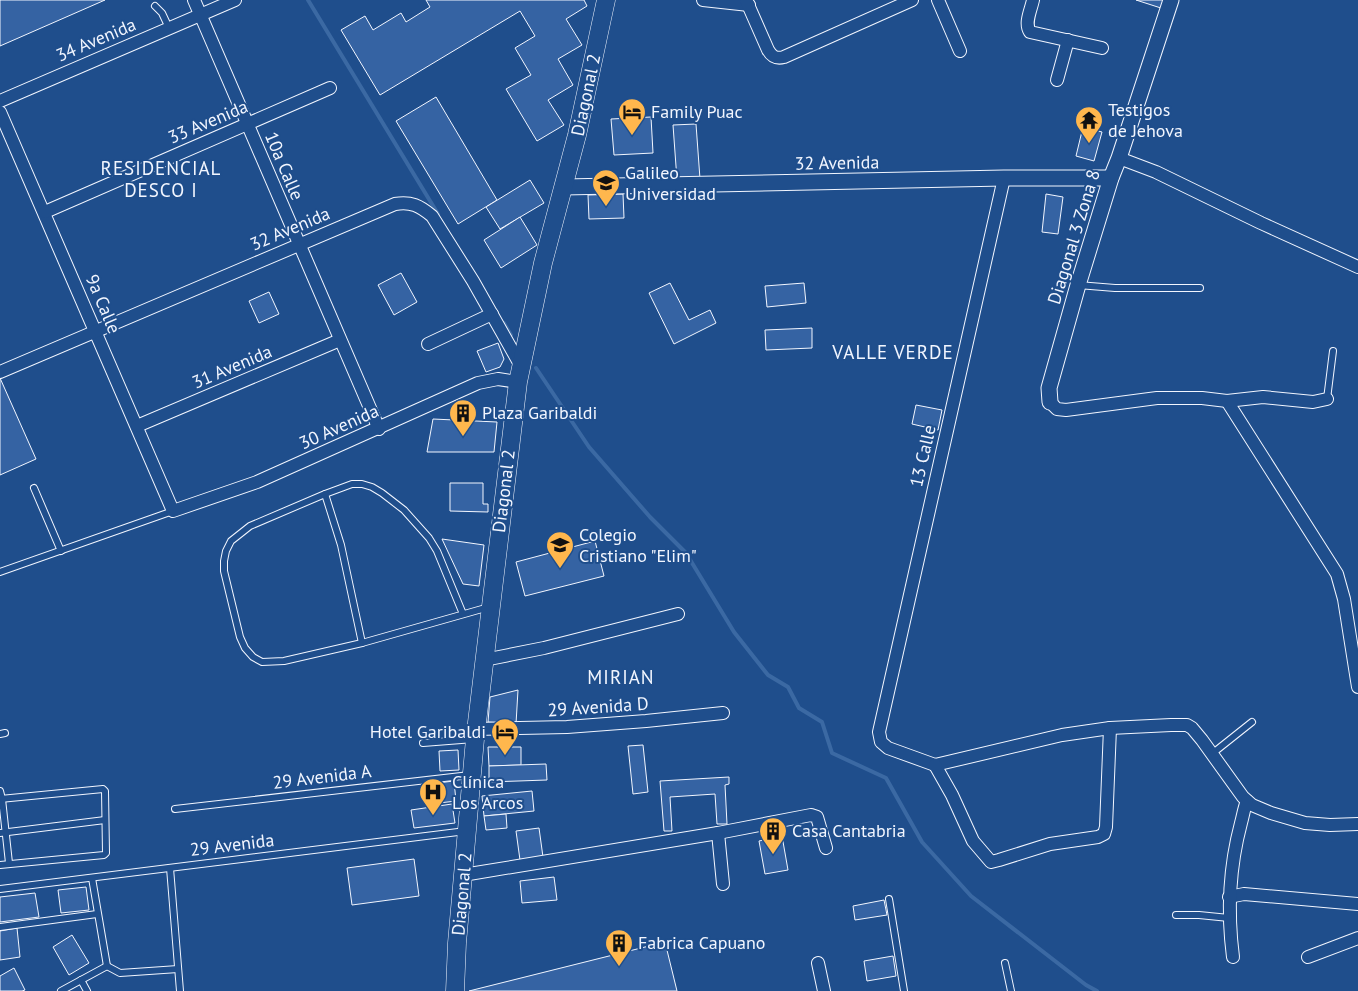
<svg xmlns="http://www.w3.org/2000/svg" width="1358" height="991" font-family="'PT Sans',sans-serif">
<style>
.lines{fill:none;stroke-linecap:round;stroke-linejoin:round}
.stream{stroke:#3b69a3;stroke-width:4}
.building{fill:#3563a3;stroke:#f2f6ff}
.service-casing{stroke:#f2f6ff;stroke-width:8}
.minor-casing{stroke:#f2f6ff;stroke-width:14}
.tertiary-casing{stroke:#f2f6ff;stroke-width:17}
.secondary-casing{stroke:#f2f6ff;stroke-width:19}
.service{stroke:#1f4e8c;stroke-width:6}
.minor{stroke:#1f4e8c;stroke-width:12}
.tertiary{stroke:#1f4e8c;stroke-width:15}
.secondary{stroke:#1f4e8c;stroke-width:18}
.labels{text-anchor:middle;stroke-width:4;stroke-linejoin:round;paint-order:stroke}
.street-label{font-size:18px;fill:#f2f6ff;stroke:#1f4e8c}
.poi-label{font-size:18px;fill:#f2f6ff;stroke:#1f4e8c;text-anchor:start}
.neighbourhood-label{font-size:19px;letter-spacing:1px;fill:#f2f6ff;stroke:#1f4e8c}
</style>
<rect width="100%" height="100%" fill="#1f4e8c"/>
<g class="lines">
<g class="stream">
<polyline points="308,0 438,214"/>
<polyline points="504,323 511,335"/>
<polyline points="536,368 589,447 650,517 686,553 734,632 768,675 788,687 799,708 822,722 832,753 886,778 922,842 971,896 1086,985 1097,991"/>
</g>
</g>
<g class="building">
<polygon points="0,0 105,0 0,46"/>
<polygon points="426,0 584,0 587,6 566,19 582,45 558,59 573,85 548,100 564,125 537,141 506,89 531,75 515,48 535,36 520,11 380,95 341,30 365,16 373,30 401,13 406,22 430,7"/>
<polygon points="1136,0 1166,0 1164,9"/>
<polygon points="436,97 497,200 458,224 396,121"/>
<polygon points="651,117 653,153 614,155 611,119"/>
<polygon points="696,124 700,179 677,180 673,125"/>
<polygon points="1083,127 1102,132 1094,161 1076,156"/>
<polygon points="530,180 544,203 500,229 486,207"/>
<polygon points="623,194 624,218 589,219 588,195"/>
<polygon points="1046,194 1063,197 1058,234 1042,232"/>
<polygon points="520,217 537,245 501,268 484,240"/>
<polygon points="401,273 417,302 394,315 378,285"/>
<polygon points="670,283 689,320 710,310 716,323 674,344 649,293"/>
<polygon points="804,283 806,303 767,307 765,286"/>
<polygon points="269,292 279,314 259,323 249,301"/>
<polygon points="812,328 812,348 766,350 765,330"/>
<polygon points="498,343 504,359 500,367 486,372 477,351"/>
<polygon points="0,378 36,459 0,475"/>
<polygon points="916,405 942,410 938,430 912,424"/>
<polygon points="433,419 497,422 494,452 427,452"/>
<polygon points="450,483 483,483 483,504 488,504 488,512 450,511"/>
<polygon points="442,539 484,545 479,586 463,584"/>
<polygon points="595,541 604,576 525,596 516,562"/>
<polygon points="518,690 516,724 488,722 490,697"/>
<polygon points="643,745 648,792 633,794 628,746"/>
<polygon points="488,747 521,747 521,765 489,766"/>
<polygon points="458,750 459,770 440,771 439,751"/>
<polygon points="546,764 547,780 489,782 489,766"/>
<polygon points="729,777 729,784 725,785 727,824 717,824 715,794 670,797 672,831 664,831 660,781"/>
<polygon points="454,781 456,801 439,803 437,783"/>
<polygon points="532,791 534,811 484,816 482,796"/>
<polygon points="452,804 455,823 414,828 411,810"/>
<polygon points="506,814 507,828 486,830 484,816"/>
<polygon points="539,828 543,857 520,860 516,831"/>
<polygon points="782,836 788,870 765,874 759,841"/>
<polygon points="414,859 419,896 352,905 347,868"/>
<polygon points="554,877 557,900 522,903 520,881"/>
<polygon points="86,887 89,910 61,913 58,890"/>
<polygon points="35,893 39,917 0,922 0,897"/>
<polygon points="884,900 887,915 855,920 853,906"/>
<polygon points="17,928 20,957 0,960 0,931"/>
<polygon points="72,935 89,963 69,975 53,947"/>
<polygon points="665,942 677,991 469,991"/>
<polygon points="893,956 896,976 867,981 864,961"/>
<polygon points="14,968 25,990 22,991 0,991 0,976"/>
</g>
<g class="lines">
<g class="service-casing">
<g id="service">
<polyline points="155,6 162,13 169,28"/>
<polyline points="1078,285 1115,288 1200,288"/>
<polyline points="1327,399 1333,351"/>
<polyline points="34,488 61,551"/>
<polyline points="325,494 341,545 362,643"/>
<polyline points="0,572 173,511"/>
<polyline points="463,614 437,551 429,538 404,510 382,493 372,487 362,484 352,484 325,494 250,526 231,541 226,551 224,561 224,571 240,637 245,648 253,657 262,662 284,661 362,643 489,607"/>
<polyline points="0,734 5,733"/>
<polyline points="423,743 474,739"/>
<polyline points="1213,753 1252,722"/>
<polyline points="0,791 2,799 9,863"/>
<polyline points="0,799 103,789 105,791 106,853 104,855 0,865"/>
<polyline points="175,809 470,775"/>
<polyline points="0,833 105,820"/>
<polyline points="170,868 180,991"/>
<polyline points="92,878 107,966"/>
<polyline points="0,889 466,831"/>
<polyline points="889,899 904,991"/>
<polyline points="1176,915 1199,915 1229,918"/>
<polyline points="0,927 97,914"/>
<polyline points="1005,963 1011,991"/>
<polyline points="81,980 87,991"/>
<polyline points="61,991 107,966 120,973 178,969"/>
</g>
</g>
<g class="minor-casing">
<g id="minor">
<polyline points="194,0 379,429"/>
<polyline points="703,0 749,5"/>
<path d="M746,0l22,50c4,7 8,9 16,7l128,-57"/>
<polyline points="938,0 960,51"/>
<path d="M1033,0c-2,10 -9,23 -3,32l72,16"/>
<polyline points="1057,80 1068,40"/>
<polyline points="0,101 235,0"/>
<polyline points="0,112 173,511 257,482 478,383 498,379 518,382"/>
<polyline points="1119,158 1156,172 1261,223 1358,267"/>
<polyline points="1004,178 879,732 881,742 888,748 935,765 1062,735 1110,728 1171,725 1187,725 1192,728 1202,740 1243,797 1252,805 1271,813 1305,823 1330,825 1358,824"/>
<polyline points="45,212 330,88"/>
<polyline points="428,344 492,314"/>
<path d="M0,372l395,-168c16,-3 25,2 37,12l41,65 48,85"/>
<polyline points="1227,401 1337,574 1344,599 1358,687"/>
<polyline points="1050,402 1057,409 1066,410 1157,398 1202,398 1227,401 1263,397 1313,402 1327,399"/>
<polyline points="137,426 340,340"/>
<polyline points="484,660 544,648 678,614"/>
<polyline points="476,729 567,727 646,721 723,713"/>
<polyline points="935,765 952,795 973,841 991,862 999,860 1050,844 1098,837 1104,834 1106,827 1110,728"/>
<polyline points="718,833 723,884"/>
<polyline points="463,875 718,833 811,815 817,817 826,848"/>
<polyline points="1229,897 1244,894 1358,904"/>
<path d="M1233,957c-6,-46 -4,-89 8,-134 2,-7 3,-15 6,-22"/>
<polyline points="1308,957 1358,938"/>
<polyline points="818,963 824,991"/>
</g>
</g>
<g class="tertiary-casing">
<g id="tertiary">
<polyline points="564,187 1004,178 1111,178"/>
<polyline points="1050,402 1049,388 1078,285 1111,178 1119,158 1171,0"/>
</g>
</g>
<g class="secondary-casing">
<polyline id="secondary" points="455,991 457,943 475,739 518,382 543,263 577,135 606,0"/>
</g>
<use href="#service" class="service"/>
<use href="#minor" class="minor"/>
<use href="#tertiary" class="tertiary"/>
<use href="#secondary" class="secondary"/>
</g>
<defs>
<g id="hotel-pin" transform="scale(1.4375)"><path d="M0 17L-7.5 6A9.5 9.5 0 1 1 7.5 6Z" fill="#ffb74d" stroke="#1f4e8c"/><path d="M-6-4.5h1.5V1H6V5H4.5V3h-9V5H-6ZM-4 0a1.8 1.8 0 1 1 3.6 0ZM.5 0V-2.5h3Q6-2.5 6 0Z" fill="#111"/></g>
<g id="temple-pin" transform="scale(1.4375)"><path d="M0 17L-7.5 6A9.5 9.5 0 1 1 7.5 6Z" fill="#ffb74d" stroke="#1f4e8c"/><path d="M0-6L5-2H3V0L6.5 2.5H4V6H1.5V3h-3V6H-4V2.5H-6.5L-3 0V-2H-5Z" fill="#111"/></g>
<g id="university-pin" transform="scale(1.4375)"><path d="M0 17L-7.5 6A9.5 9.5 0 1 1 7.5 6Z" fill="#ffb74d" stroke="#1f4e8c"/><path d="M0-5L7-2L0 1L-7-2ZM-4 1L0 2.5L4 1V4Q0 6-4 4Z" fill="#111"/></g>
<g id="building-pin" transform="scale(1.4375)"><path d="M0 17L-7.5 6A9.5 9.5 0 1 1 7.5 6Z" fill="#ffb74d" stroke="#1f4e8c"/><path d="M-4-6H4V6H1V3H-1V6H-4ZM-2.5-4.3h1.7v1.8h-1.7ZM.8-4.3h1.7v1.8H.8ZM-2.5-1h1.7V.8h-1.7ZM.8-1h1.7V.8H.8Z" fill="#111"/></g>
<g id="school-pin" transform="scale(1.4375)"><path d="M0 17L-7.5 6A9.5 9.5 0 1 1 7.5 6Z" fill="#ffb74d" stroke="#1f4e8c"/><path d="M0-5L7-2L0 1L-7-2ZM-4 1L0 2.5L4 1V4Q0 6-4 4Z" fill="#111"/></g>
<g id="hospital-pin" transform="scale(1.4375)"><path d="M0 17L-7.5 6A9.5 9.5 0 1 1 7.5 6Z" fill="#ffb74d" stroke="#1f4e8c"/><path d="M-5-5h3v3.5h4V-5h3V5h-3V1.5h-4V5h-3Z" fill="#111"/></g>
</defs>
<g fill-rule="evenodd">
<use href="#hotel-pin" x="632" y="112"/>
<use href="#temple-pin" x="1089" y="120"/>
<use href="#university-pin" x="606" y="183"/>
<use href="#building-pin" x="463" y="413"/>
<use href="#school-pin" x="560" y="545"/>
<use href="#hotel-pin" x="505" y="732"/>
<use href="#hospital-pin" x="433" y="792"/>
<use href="#building-pin" x="773" y="831"/>
<use href="#building-pin" x="619" y="943"/>
</g>
<g class="labels">
<g class="street-label">
<text transform="translate(96 40) rotate(-23)" y="6">34 Avenida</text>
<text transform="translate(586 95) rotate(-78)" y="6">Diagonal 2</text>
<text transform="translate(208 122) rotate(-23)" y="6">33 Avenida</text>
<text transform="translate(837 163) rotate(-1)" y="6">32 Avenida</text>
<text transform="translate(284 166) rotate(67)" y="6">10a Calle</text>
<text transform="translate(290 229) rotate(-23)" y="6">32 Avenida</text>
<text transform="translate(1074 237) rotate(-73)" y="6">Diagonal 3 Zona 8</text>
<text transform="translate(103 304) rotate(67)" y="6">9a Calle</text>
<text transform="translate(232 367) rotate(-23)" y="6">31 Avenida</text>
<text transform="translate(339 427) rotate(-24)" y="6">30 Avenida</text>
<text transform="translate(923 456) rotate(-77)" y="6">13 Calle</text>
<text transform="translate(504 491) rotate(-83)" y="6">Diagonal 2</text>
<text transform="translate(598 707) rotate(-4)" y="6">29 Avenida D</text>
<text transform="translate(322 777) rotate(-7)" y="6">29 Avenida A</text>
<text transform="translate(232 845) rotate(-7)" y="6">29 Avenida</text>
<text transform="translate(462 894) rotate(-85)" y="6">Diagonal 2</text>
</g>
<g class="poi-label">
<text x="1108" y="116">Testigos<tspan x="1108" dy="21">de Jehova</tspan></text>
<text x="651" y="118">Family Puac</text>
<text x="625" y="179">Galileo<tspan x="625" dy="21">Universidad</tspan></text>
<text x="482" y="419">Plaza Garibaldi</text>
<text x="579" y="541">Colegio<tspan x="579" dy="21">Cristiano "Elim"</tspan></text>
<text x="486" y="738" text-anchor="end">Hotel Garibaldi</text>
<text x="452" y="788">Clínica<tspan x="452" dy="21">Los Arcos</tspan></text>
<text x="792" y="837">Casa Cantabria</text>
<text x="638" y="949">Fabrica Capuano</text>
</g>
<g class="neighbourhood-label">
<text x="161" y="175">RESIDENCIAL<tspan x="161" dy="22">DESCO I</tspan></text>
<text x="893" y="359">VALLE VERDE</text>
<text x="621" y="684">MIRIAN</text>
</g>
</g>
</svg>
